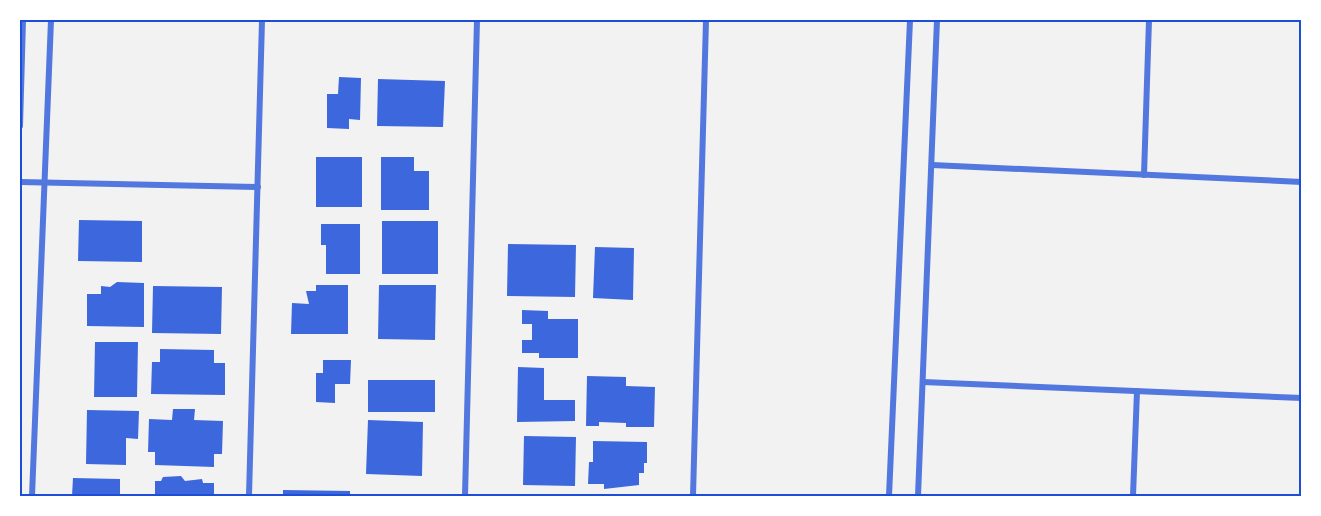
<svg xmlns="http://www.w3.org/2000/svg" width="1321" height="516" font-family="Mulish,sans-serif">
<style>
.building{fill:#3d67dc}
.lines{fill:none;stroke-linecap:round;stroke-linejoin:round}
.minor{stroke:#5277de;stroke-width:6}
.neatline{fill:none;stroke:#1d4ed8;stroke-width:2}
</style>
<rect width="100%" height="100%" fill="#f2f2f2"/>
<g class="building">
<polygon points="339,77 361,78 360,120 349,119 349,129 327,128 327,94 338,94"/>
<polygon points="378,79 445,81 443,127 377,126"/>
<rect x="316" y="157" width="46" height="50"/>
<polygon points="381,157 414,157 414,171 429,171 429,210 381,210"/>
<polygon points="79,220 142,221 142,262 78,261"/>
<rect x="382" y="221" width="56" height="53"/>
<polygon points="321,224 360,224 360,274 326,274 326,245 321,245"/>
<polygon points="508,244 576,245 575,297 507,296"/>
<polygon points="595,247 634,248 633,300 593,298"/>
<polygon points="117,282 144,283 144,327 87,326 87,294 101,294 101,286 110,287"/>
<polygon points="316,285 348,285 348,334 291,334 292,303 309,304 306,291 316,291"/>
<polygon points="379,285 436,285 435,340 378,339"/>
<polygon points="153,286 222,287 221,334 152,333"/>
<polygon points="522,310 548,311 548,319 578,319 578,358 539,358 539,353 522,353 522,340 532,340 532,324 522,324"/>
<polygon points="95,342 138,342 137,397 94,397"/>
<polygon points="160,349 214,350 214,363 225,363 225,395 151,394 152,362 160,362"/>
<polygon points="323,360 351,360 350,384 335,384 335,403 316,402 316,373 323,373"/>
<polygon points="518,367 544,368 544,400 575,400 575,421 517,422"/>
<polygon points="587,376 626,377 626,386 655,387 654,427 626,427 626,423 599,422 599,426 586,426"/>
<rect x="368" y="380" width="67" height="32"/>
<polygon points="173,409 195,409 194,420 223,421 222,454 214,454 214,467 155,465 155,452 148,452 149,419 172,420"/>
<polygon points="87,410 139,411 138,439 126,438 126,465 86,464"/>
<polygon points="368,420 423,422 422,476 366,474"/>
<polygon points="524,436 576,437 575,486 523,485"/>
<polygon points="593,441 647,442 647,463 644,463 644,473 639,473 639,485 604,489 604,484 588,484 589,462 593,462"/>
<polygon points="181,476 185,481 202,479 203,483 214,483 214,496 155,496 155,481 161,481 163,477"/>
<polygon points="73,478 120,479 120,496 72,496"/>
<polygon points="283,490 350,491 350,496 283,496"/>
</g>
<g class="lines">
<g class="minor">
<polyline points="20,126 23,20"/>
<polyline points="932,165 1302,182"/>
<polyline points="1144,175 1149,20"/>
<polyline points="20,182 258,187"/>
<polyline points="923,382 1302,398"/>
<polyline points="32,496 51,20"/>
<polyline points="249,496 262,20"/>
<polyline points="465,496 477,20"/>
<polyline points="693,496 706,20"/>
<polyline points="889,496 910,20"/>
<polyline points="918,496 937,20"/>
<polyline points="1133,496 1137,391"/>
</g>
</g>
<rect width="1321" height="516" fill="none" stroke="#ffffff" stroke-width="42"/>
<rect x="21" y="21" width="1279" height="474" class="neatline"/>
</svg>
